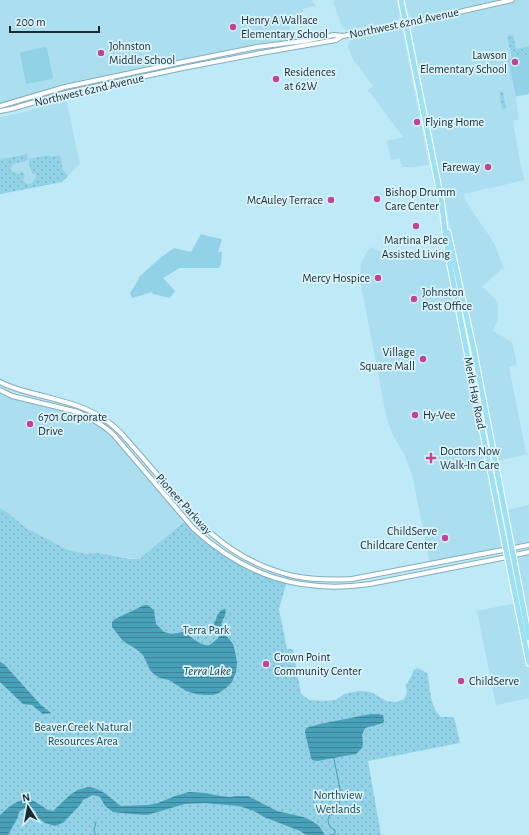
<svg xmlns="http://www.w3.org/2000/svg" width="529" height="835" font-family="'Alegreya Sans',sans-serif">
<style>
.built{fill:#abdff0}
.grass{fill:#92d2e6}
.park{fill:url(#park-dots)}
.water{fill:url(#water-rules)}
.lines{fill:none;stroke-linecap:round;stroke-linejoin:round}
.stream{stroke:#49a0b9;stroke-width:1}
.minor-casing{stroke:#84adbb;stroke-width:6}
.major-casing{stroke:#fff;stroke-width:7}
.minor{stroke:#fff;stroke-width:4}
.major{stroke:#9ce0f3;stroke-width:5}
.poi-dot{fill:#c14594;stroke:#daf3fc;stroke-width:1.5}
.labels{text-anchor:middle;stroke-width:3.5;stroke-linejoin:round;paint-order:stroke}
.poi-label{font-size:12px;fill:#1a2b30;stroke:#daf3fc;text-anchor:start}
.street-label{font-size:12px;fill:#1a2b30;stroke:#daf3fc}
.park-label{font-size:12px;fill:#224954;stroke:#daf3fc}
.water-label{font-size:13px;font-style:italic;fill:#214854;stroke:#daf3fc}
</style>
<defs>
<pattern id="park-dots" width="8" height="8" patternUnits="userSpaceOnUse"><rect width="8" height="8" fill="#92d2e6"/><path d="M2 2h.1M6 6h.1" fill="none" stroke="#7db4c6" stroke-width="1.8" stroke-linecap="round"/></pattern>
<pattern id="water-rules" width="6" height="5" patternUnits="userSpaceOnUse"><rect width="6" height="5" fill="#49a0b9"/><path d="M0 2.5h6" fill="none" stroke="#3c8397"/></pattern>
</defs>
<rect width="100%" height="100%" fill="#bee9f7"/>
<g class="built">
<polygon points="0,0 312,0 316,6 303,9 303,12 287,16 292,39 289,43 183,62 0,104"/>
<polygon points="338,0 397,0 400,16 399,19 394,22 347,30 344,29 342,27 333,1"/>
<polygon points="405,0 501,0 414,19 409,16"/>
<polygon points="512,0 529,0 529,94 516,97 519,119 513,121 521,168 525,180 464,194 465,200 494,243 505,271 503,268 482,287 490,293 496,301 498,306 498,319 493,331 512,342 517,365 509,367 526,453 529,454 496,461 411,28 418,24 491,8 505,2"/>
<polygon points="397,27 400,28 403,32 429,165 412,167 403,167 399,158 391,160 387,141 403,137 368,90 373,86 357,64 356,64 354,61 348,47 350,40 356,37"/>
<polygon points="66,99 80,164 62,182 0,194 0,117 24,112"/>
<polygon points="370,247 389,255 401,257 414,256 448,249 506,550 430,564 412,474 404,454 394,437 387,420 361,285 360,276 361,263 365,255"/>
<polygon points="0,391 16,398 81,415 92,419 113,436 185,520 143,556 140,559 135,559 100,553 92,553 86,554 68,550 26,528 8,513 0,508"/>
<polygon points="529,505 529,543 517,546 513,542 506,510"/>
<polygon points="529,552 529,635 513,556"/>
<polygon points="516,603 529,663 529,698 496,705 477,611"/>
</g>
<g class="grass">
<polygon points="46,47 47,48 53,77 52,79 27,84 26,83 20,54 21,52"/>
<polygon points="529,55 529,94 516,96 508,59"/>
<polygon points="201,234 212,237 222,239 218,252 222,252 221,264 219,268 180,268 163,278 175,291 170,298 153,294 152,292 132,298 130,293 139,279 138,278 159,259 174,248 191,252"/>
</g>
<g class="park">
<polygon points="513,35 516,49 529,46 529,44 529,55 512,58 507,36"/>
<polygon points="503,91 506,108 502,109 499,92"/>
<polygon points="27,154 28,159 26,161 13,164 10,170 18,174 22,171 25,175 23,180 27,184 32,183 37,175 32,173 29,164 29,159 48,155 51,157 60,155 63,170 68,176 62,182 0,194 0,161 1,158 3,159"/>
<path d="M0,508l8,5 18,15 42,22 18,4 6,-1h8l30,6h10l3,-3 43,-36 8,9 43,33 50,19 -8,28 8,40h6l8,45 8,6 16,1 11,-1 8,-6 14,-3 13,1 15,9 11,1 7,-3 3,-6 -1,-8 6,-10 1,-4 4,-3 10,5c4,15 2,33 14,44h12l2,4 5,22 -92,18 13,74h-381z"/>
</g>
<g class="water">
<path d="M144,605h3l7,5 2,14 8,8 7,2 13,-2c6,4 18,15 25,13 3,-1 7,-5 10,-8v-3l-5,-4 -2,-3c2,-4 5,-8 5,-12l3,-3v-1l4,-2h1c2,6 -2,9 -4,15l2,3 1,6 9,11 2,7 2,12 -1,9 -4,10 -6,6 -7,5 -6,2h-9l-8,-1 -10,-3 -17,-11 -9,-2 -5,-3 -5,-5 -7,-15 -7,-6 -13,-8 -11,-14v-5l3,-3 15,-7z"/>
<polygon points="0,662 4,664 40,704 51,713 43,714 32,705 23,704 0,682"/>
<polygon points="371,714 378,714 383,715 384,721 383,723 365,728 362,735 363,744 362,748 356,754 317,761 312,760 311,758 305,732 306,728 320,724"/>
<path d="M88,787c14,1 22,11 33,19l27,-1 10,-2 17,-7 14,-4 16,1 15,3 10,1 7,-1h11l29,15 26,6 9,4 7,5 6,9h-19l-6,-4 -36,-14 -10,-6 -15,-5 -35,-3 -19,1 -38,11 -15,-1 -19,-2 -8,-6 -5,-9 -7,-2 -10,5 -3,5 -16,17 -9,4 -10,-3 -8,-6c-1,-6 -2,-7 -6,-10l-6,1 -6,4 -1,5 -10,18h-8v-20c11,-10 24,-22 39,-11 5,3 8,7 14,7l18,-17 7,-4z"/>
</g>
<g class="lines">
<g class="stream">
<polyline points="95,835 94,830 96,822"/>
<path d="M331,835l4,-1v-4l-5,-3c-2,-4 -3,-8 0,-12l4,-1c4,-6 7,-13 7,-20l-7,-35"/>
</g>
<g class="minor-casing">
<g id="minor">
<polyline points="0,106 65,87 183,62 257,47 304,41 334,35 343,36 348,35 406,24 512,0"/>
<polyline points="0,111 11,109 66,93 183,68 261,53 336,40 342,36"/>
<path d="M0,382c11,6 23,9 35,12 34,9 60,13 86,39 15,17 30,34 44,51 32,37 56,66 103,84 8,3 17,6 26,8 19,4 39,4 58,3l177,-34"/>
<path d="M0,390l12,6 66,16c13,6 24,12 35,22l81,95c52,47 106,65 176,55l132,-26 27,-6"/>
</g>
</g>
<g class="major-casing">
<g id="major">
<polyline points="401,0 441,199 448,255 467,353 506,550 529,663"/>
<polyline points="448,232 474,351 529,638"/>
</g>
</g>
<use href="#minor" class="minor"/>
<use href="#major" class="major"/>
</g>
<g class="poi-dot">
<circle cx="233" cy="27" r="4"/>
<circle cx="101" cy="53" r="4"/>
<circle cx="515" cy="62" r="4"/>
<circle cx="276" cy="79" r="4"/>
<circle cx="417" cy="122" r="4"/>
<circle cx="488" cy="167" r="4"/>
<circle cx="377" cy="199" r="4"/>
<circle cx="331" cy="200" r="4"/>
<circle cx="416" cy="226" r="4"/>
<circle cx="378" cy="278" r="4"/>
<circle cx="414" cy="299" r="4"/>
<circle cx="423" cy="359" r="4"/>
<circle cx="415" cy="415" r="4"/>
<circle cx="30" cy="424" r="4"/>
<path d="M429 452h4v4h4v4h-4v4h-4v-4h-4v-4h4z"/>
<circle cx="445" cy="538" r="4"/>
<circle cx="266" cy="664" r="4"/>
<circle cx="461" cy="681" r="4"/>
</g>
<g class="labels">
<g class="poi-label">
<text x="241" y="24">Henry A Wallace<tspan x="241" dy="14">Elementary School</tspan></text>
<text x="109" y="50">Johnston<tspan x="109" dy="14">Middle School</tspan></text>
<text x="507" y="59" text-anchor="end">Lawson<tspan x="507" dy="14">Elementary School</tspan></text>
<text x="284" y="76">Residences<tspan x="284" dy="14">at 62W</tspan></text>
<text x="425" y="126">Flying Home</text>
<text x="480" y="171" text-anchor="end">Fareway</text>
<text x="385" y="196">Bishop Drumm<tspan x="385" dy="14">Care Center</tspan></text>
<text x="323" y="204" text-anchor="end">McAuley Terrace</text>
<text x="416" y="244" text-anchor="middle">Martina Place<tspan x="416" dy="14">Assisted Living</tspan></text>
<text x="370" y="282" text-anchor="end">Mercy Hospice</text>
<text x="422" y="296">Johnston<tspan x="422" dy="14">Post Office</tspan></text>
<text x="415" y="356" text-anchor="end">Village<tspan x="415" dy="14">Square Mall</tspan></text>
<text x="423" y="419">Hy-Vee</text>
<text x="38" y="421">6701 Corporate<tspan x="38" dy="14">Drive</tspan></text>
<text x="440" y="455">Doctors Now<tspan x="440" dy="14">Walk-In Care</tspan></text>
<text x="437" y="535" text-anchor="end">ChildServe<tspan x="437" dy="14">Childcare Center</tspan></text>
<text x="274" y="661">Crown Point<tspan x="274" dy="14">Community Center</tspan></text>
<text x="469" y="685">ChildServe</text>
</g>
<g class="street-label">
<text transform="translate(404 23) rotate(-12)" y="4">Northwest 62nd Avenue</text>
<text transform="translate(89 90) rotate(-13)" y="4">Northwest 62nd Avenue</text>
<text transform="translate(475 393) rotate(79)" y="4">Merle Hay Road</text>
<text transform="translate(184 504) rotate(48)" y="4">Pioneer Parkway</text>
</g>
<g class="park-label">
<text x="206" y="634">Terra Park</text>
<text x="83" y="731">Beaver Creek Natural<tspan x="83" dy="14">Resources Area</tspan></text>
<text x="338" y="799">Northview<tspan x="338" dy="14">Wetlands</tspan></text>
</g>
<g class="water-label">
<text x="207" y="675">Terra Lake</text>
</g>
</g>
<g transform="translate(28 807) rotate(349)" stroke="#daf3fc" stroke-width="3" paint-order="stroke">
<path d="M0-3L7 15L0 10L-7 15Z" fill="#1a2b30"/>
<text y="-6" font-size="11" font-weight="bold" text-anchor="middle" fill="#1a2b30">N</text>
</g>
<path d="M10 26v6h89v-6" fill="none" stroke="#1a2b30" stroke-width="2"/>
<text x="16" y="26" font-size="12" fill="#1a2b30" stroke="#daf3fc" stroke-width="3" paint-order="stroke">200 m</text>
</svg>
